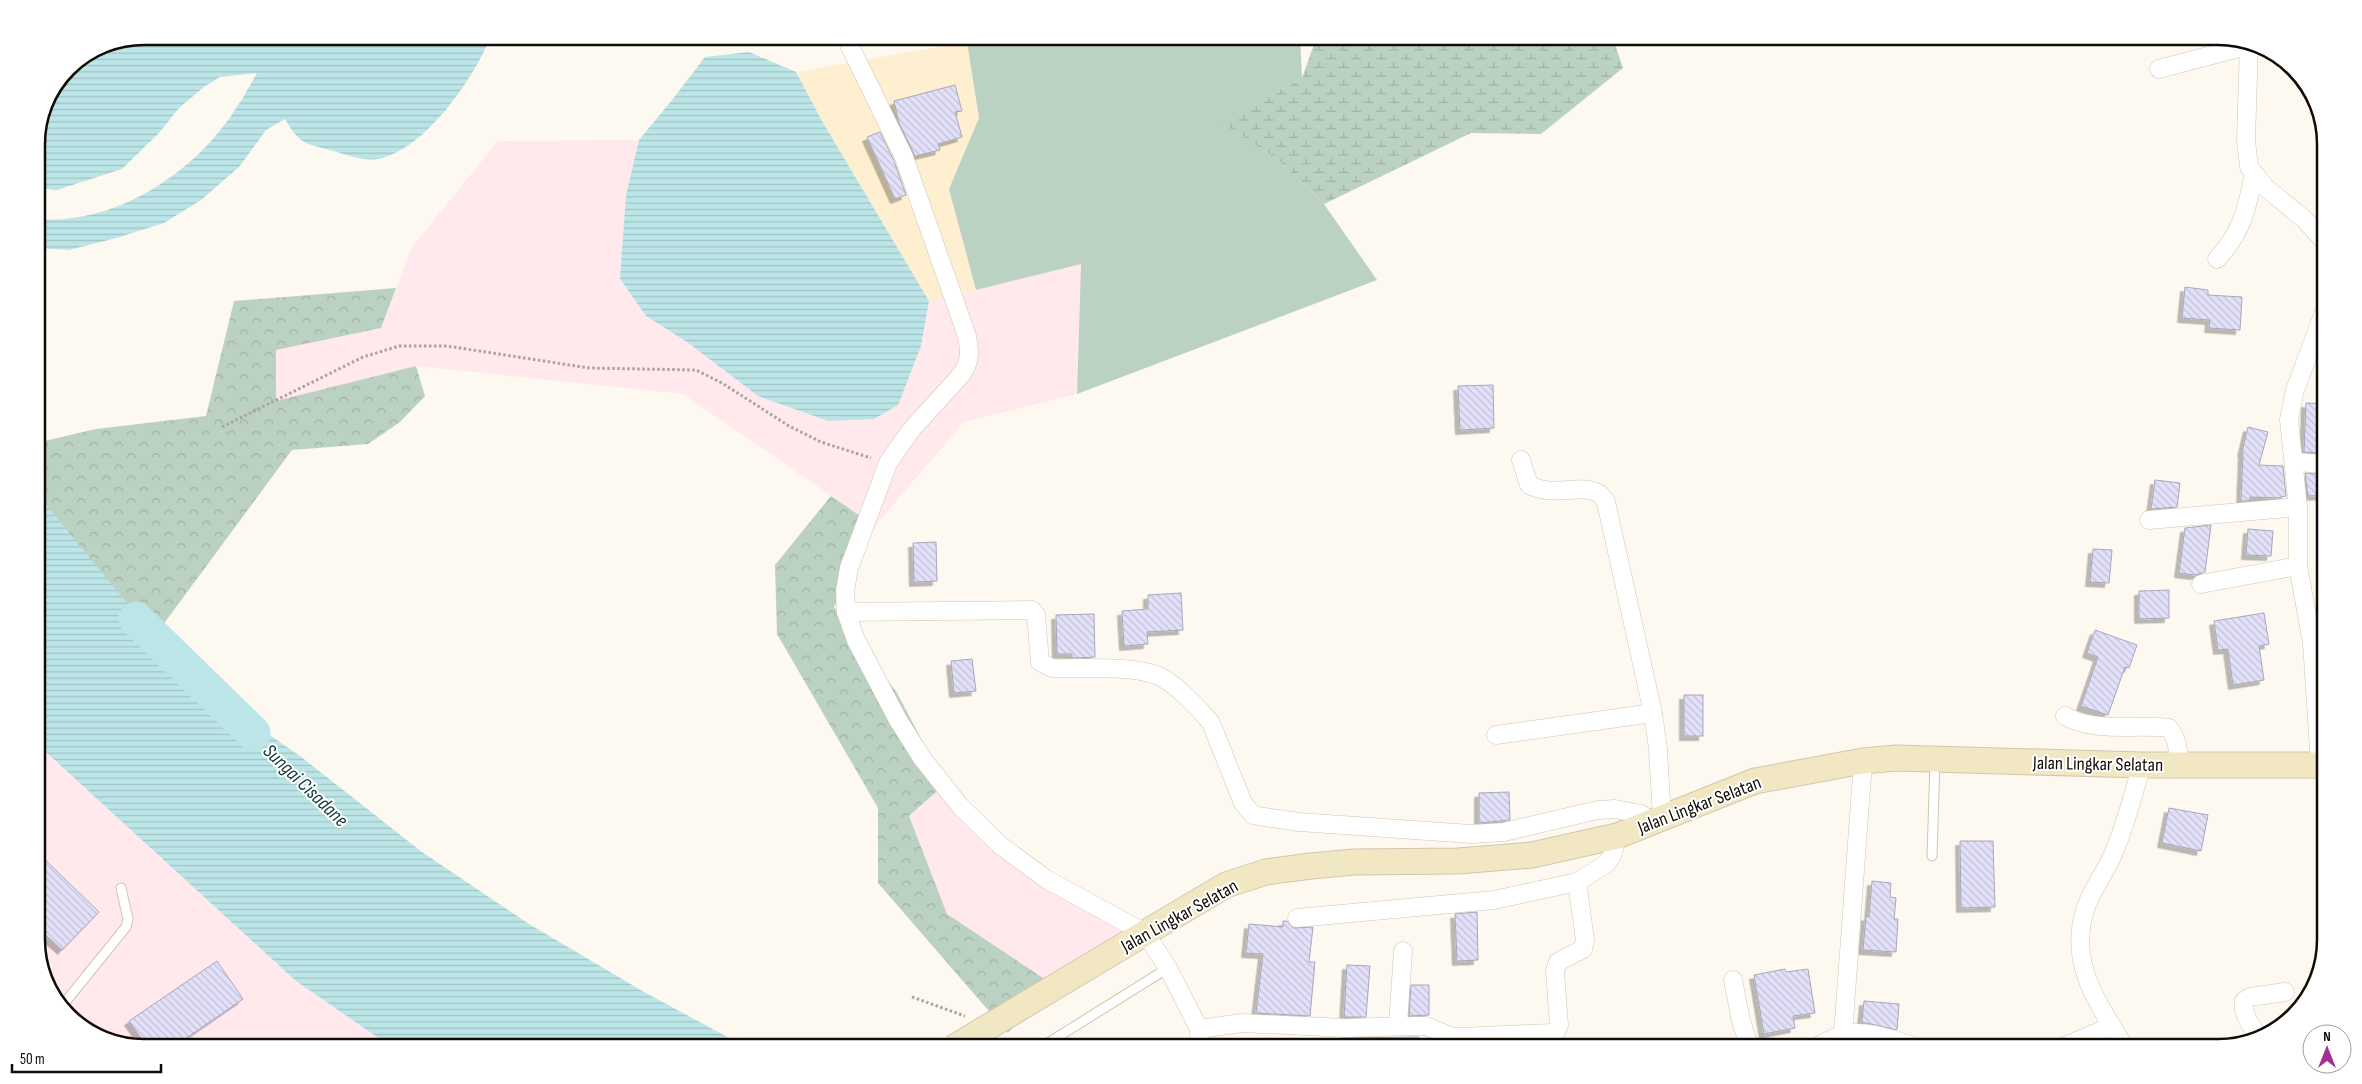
<svg xmlns="http://www.w3.org/2000/svg" width="2362" height="1084" font-family="'Sofia Sans Condensed',sans-serif">
<style>
.built{fill:#feefd1}
.industrial{fill:#ffe9ed}
.green{fill:#bbd1c2}
.forest{fill:url(#forest-crowns)}
.wetland{fill:url(#wetland-marsh)}
.water{fill:url(#water-rules)}
.lines{fill:none;stroke-linecap:round;stroke-linejoin:round}
.river{stroke:#bce5e7;stroke-width:35}
.building{fill:url(#building-back-hatch);stroke:#a7a6bd;filter:url(#shadow)}
.service-casing{stroke:#d1c6af;stroke-width:11}
.minor-casing{stroke:#d1c6af;stroke-width:19}
.secondary-casing{stroke:#d1c6af;stroke-width:27}
.path{stroke:#a9a49c;stroke-width:3;stroke-dasharray:2.5 2.5;stroke-linecap:butt}
.service{stroke:#fff;stroke-width:9}
.minor{stroke:#fff;stroke-width:18}
.secondary{stroke:#f2e7c3;stroke-width:25}
.secondary-bridge-casing{stroke:#d1c6af;stroke-width:27;stroke-linecap:butt}
.secondary-bridge{stroke:#f2e7c3;stroke-width:25}
.labels{text-anchor:middle;stroke-width:4;stroke-linejoin:round;paint-order:stroke}
.street-label{font-size:19px;fill:#100c05;stroke:#fff}
.water-label{font-size:20px;font-style:italic;fill:#12393b;stroke:#fff}
.rim{fill:none;stroke:#100c05;stroke-width:2.5}
</style>
<defs>
<pattern id="forest-crowns" width="20" height="18" patternUnits="userSpaceOnUse" patternTransform="scale(1.25)"><rect width="20" height="18" fill="#bbd1c2"/><path d="M2 6a3 3 0 1 1 6 0M12 15a3 3 0 1 1 6 0" fill="none" stroke="#a0b2a5"/></pattern>
<pattern id="wetland-marsh" width="20" height="14" patternUnits="userSpaceOnUse" patternTransform="scale(1.25)"><rect width="20" height="14" fill="#bbd1c2"/><path d="M1 5h8M5 5V1M11 12h8M15 12V8" fill="none" stroke="#a0b2a5"/></pattern>
<pattern id="water-rules" width="6" height="5" patternUnits="userSpaceOnUse" patternTransform="scale(1.25)"><rect width="6" height="5" fill="#bce5e7"/><path d="M0 2.5h6" fill="none" stroke="#a1c3c5"/></pattern>
<pattern id="building-back-hatch" width="6" height="6" patternUnits="userSpaceOnUse" patternTransform="scale(1.25)"><rect width="6" height="6" fill="#e3e1fa"/><path d="M-1 5l2 2M0 0l6 6M5-1l2 2" fill="none" stroke="#c2c0d5"/></pattern>
<filter id="shadow"><feDropShadow dx="-4.5" dy="4.5" stdDeviation="0" flood-color="#0004"/></filter>
</defs>
<rect width="100%" height="100%" fill="#fef9f0"/>
<polygon class="built" points="967,42 979,118 949,189 976,290 929,301 822,121 796,72"/>
<g class="industrial">
<polygon points="639,140 626,195 620,280 646,316 687,342 758,396 828,421 921,346 929,301 1081,263 1077,394 964,422 875,526 683,394 416,366 276,402 276,350 381,328 412,247 498,141"/>
<polygon points="36,743 296,981 393,1048 144,1048 103,1039 55,1000 37,947"/>
<polygon points="945,784 976,830 1144,934 1052,984 947,914 909,816"/>
</g>
<polygon class="green" points="966,36 1300,36 1302,78 1222,122 1278,160 1324,204 1377,280 1077,394 1081,264 976,290 949,189 979,118"/>
<g class="forest">
<polygon points="396,288 381,328 276,350 276,401 416,366 425,396 400,422 368,444 292,450 154,637 36,493 36,443 96,429 206,416 234,301"/>
<polygon points="831,496 875,526 834,607 897,693 945,784 909,816 947,914 1052,984 1008,1033 878,883 878,808 777,634 775,565"/>
</g>
<polygon class="wetland" points="1317,36 1612,36 1623,68 1541,134 1471,133 1324,204 1278,160 1221,122 1302,78"/>
<g class="water">
<path d="M144,36h347c-17,42 -66,114 -113,123 -15,2 -31,-4 -45,-8 -28,-8 -33,-6 -48,-32l-19,11 -27,37 -38,33 -37,23 -48,15 -47,12 -33,-2v-29c66,6 133,-31 176,-79 18,-20 32,-43 45,-67l-37,4 -16,10 -25,21 -20,25 -37,36 -65,21 -21,-2v-50l9,-35 23,-35 35,-24z"/>
<polygon points="749,52 796,72 822,121 929,301 921,346 898,405 874,419 828,421 758,396 687,342 646,316 620,279 626,195 639,140 672,100 705,57"/>
<polygon points="36,493 153,634 203,689 300,756 422,852 529,924 644,992 748,1048 393,1048 296,981 36,743"/>
</g>
<g class="lines">
<polyline class="river" points="136,619 253,733"/>
</g>
<g class="building">
<polygon points="955,85 962,111 955,112 962,137 938,144 940,150 915,156 899,123 894,101"/>
<polygon points="880,132 894,161 906,195 895,199 867,137"/>
<polygon points="2185,287 2208,290 2208,295 2242,297 2240,330 2209,328 2210,320 2182,318"/>
<polygon points="1493,385 1494,428 1460,430 1458,386"/>
<polygon points="2306,403 2326,404 2326,453 2304,452"/>
<polygon points="2248,427 2268,432 2259,465 2283,466 2286,496 2278,498 2250,497 2249,501 2241,501 2243,453 2242,452"/>
<polygon points="2305,473 2326,475 2326,495 2308,496"/>
<polygon points="2155,480 2180,483 2177,507 2151,509"/>
<polygon points="2211,525 2205,572 2195,575 2179,573 2185,528"/>
<polygon points="2248,529 2273,531 2271,556 2246,555"/>
<polygon points="936,542 937,581 914,582 913,543"/>
<polygon points="2093,549 2112,550 2109,583 2090,582"/>
<polygon points="2169,590 2169,618 2139,619 2139,591"/>
<polygon points="1181,593 1183,630 1147,632 1148,644 1124,646 1122,611 1148,609 1148,595"/>
<polygon points="2264,613 2269,644 2259,646 2264,680 2233,685 2228,649 2218,650 2214,621"/>
<polygon points="1094,614 1095,657 1072,658 1072,654 1057,654 1056,615"/>
<polygon points="2095,630 2137,645 2129,668 2125,667 2108,715 2081,706 2098,657 2087,653"/>
<polygon points="972,659 976,691 954,693 951,661"/>
<rect x="1684" y="695" width="19" height="41"/>
<polygon points="1509,792 1510,820 1479,823 1479,793"/>
<polygon points="2169,808 2208,815 2201,851 2162,843"/>
<polygon points="1960,841 1993,841 1995,907 1961,908"/>
<polygon points="36,851 99,912 62,950 36,926"/>
<polygon points="1872,881 1891,883 1890,897 1896,898 1894,919 1898,919 1896,952 1863,950 1866,916 1869,917"/>
<polygon points="1477,912 1478,960 1457,961 1455,914"/>
<polygon points="1283,921 1287,921 1293,928 1313,927 1309,962 1315,962 1310,1016 1256,1013 1263,954 1246,953 1249,924 1283,927"/>
<polygon points="217,961 243,999 172,1048 148,1048 129,1021"/>
<polygon points="1347,965 1370,966 1366,1017 1344,1017"/>
<polygon points="1785,969 1786,972 1808,969 1815,1013 1793,1016 1795,1028 1764,1034 1754,975"/>
<polygon points="1411,985 1429,985 1429,1015 1409,1016"/>
<polygon points="1864,1001 1899,1004 1897,1030 1862,1022"/>
<polygon points="1419,1037 1419,1048 1342,1048 1342,1038"/>
</g>
<g class="lines">
<g class="service-casing">
<g id="service">
<polyline points="1932,856 1935,761"/>
<polyline points="62,1006 126,927 128,919 121,888"/>
<polyline points="1040,1048 1168,968"/>
</g>
</g>
<g class="minor-casing">
<g id="minor">
<path d="M845,36l59,121 63,179c3,16 4,25 -6,39l-50,55 -23,33 -39,105 -4,23 1,21 10,28 42,80 24,38 38,48 40,39 46,34 99,54 23,35 31,61 1,19"/>
<polyline points="2249,43 2246,140 2249,167 2266,188 2304,219 2326,243"/>
<polyline points="2159,69 2250,45"/>
<path d="M2217,259c25,-27 30,-50 37,-85"/>
<path d="M1521,460l8,25c26,13 52,-2 69,8 3,1 6,6 8,9l47,211 5,36 4,69"/>
<polyline points="2294,462 2326,464"/>
<polyline points="2149,520 2298,507"/>
<polyline points="2201,584 2298,566"/>
<path d="M846,612l186,-2 4,5 4,47 12,6c29,1 78,-3 104,7 17,6 43,33 55,48l32,80 10,12 5,1 41,6 172,12 33,-2 94,-22 17,-1 26,5 11,8"/>
<path d="M2065,716c30,17 71,8 104,12 9,11 9,23 10,37"/>
<polyline points="1496,735 1653,713"/>
<polyline points="2320,765 2312,643 2298,566 2298,507 2289,420 2295,390 2326,307"/>
<polyline points="1297,918 1494,900 1577,882 1606,864 1612,856 1617,836"/>
<polyline points="1733,980 1741,1021 1750,1048"/>
<polyline points="1398,1025 1403,951"/>
<polyline points="1199,1029 1242,1023 1345,1028 1415,1026 1426,1026 1452,1037 1461,1037 1551,1033 1557,1030 1559,1025 1555,971 1558,962 1583,949 1585,940 1577,882"/>
<path d="M2258,1035c-7,-10 -16,-20 -14,-34l6,-4 35,-5"/>
<path d="M1814,1048c9,-4 19,-11 28,-13 25,-7 54,6 77,13"/>
<polyline points="1842,1048 1863,761"/>
<polyline points="2060,1048 2112,1026"/>
<path d="M2125,1048c-26,-44 -57,-83 -40,-138 6,-20 21,-38 29,-58 12,-28 19,-58 28,-87"/>
</g>
</g>
<g class="secondary-casing">
<polyline id="secondary" points="1098,961 1226,885 1266,872 1311,866 1354,862 1458,861 1532,855 1617,836 1755,781 1863,761 1896,758 2142,765 2326,765"/>
</g>
<g class="path">
<polyline points="222,427 363,357 399,346 447,346 589,368 696,370 722,383 789,426 821,442 871,458"/>
<polyline points="912,997 965,1016"/>
</g>
<use href="#service" class="service"/>
<use href="#minor" class="minor"/>
<use href="#secondary" class="secondary"/>
<g class="secondary-bridge-casing">
<polyline id="secondary-bridge" points="953,1048 1098,961"/>
</g>
<use href="#secondary-bridge" class="secondary-bridge"/>
</g>
<g class="labels">
<g class="street-label">
<text transform="translate(2098 763) rotate(1)" y="7">Jalan Lingkar Selatan</text>
<text transform="translate(1699 804) rotate(-21)" y="7">Jalan Lingkar Selatan</text>
<text transform="translate(1179 915) rotate(-29)" y="7">Jalan Lingkar Selatan</text>
</g>
<g class="water-label">
<text transform="translate(306 785) rotate(44)" y="7">Sungai Cisadane</text>
</g>
</g>
<path d="M0 0H2362V1084H0ZM144 45H2218A99 99 0 0 1 2317 144V940A99 99 0 0 1 2218 1039H144A99 99 0 0 1 45 940V144A99 99 0 0 1 144 45Z" fill="#fff" fill-rule="evenodd"/>
<path class="rim" d="M144 45H2218A99 99 0 0 1 2317 144V940A99 99 0 0 1 2218 1039H144A99 99 0 0 1 45 940V144A99 99 0 0 1 144 45Z"/>
<g transform="translate(2327 1049)"><circle r="24" fill="#ffffff" stroke="#9f9e9b"/>
<path d="M0-4L9 19L0 12L-9 19Z" fill="#9f3292"/>
<text y="-8" font-size="14" font-weight="bold" text-anchor="middle" fill="#100c05">N</text>
</g>
<path d="M12 1064v8h149v-8" fill="none" stroke="#100c05" stroke-width="2.5"/>
<text x="20" y="1064" font-size="15" fill="#100c05" stroke="#ffffff" stroke-width="4" paint-order="stroke">50 m</text>
</svg>
